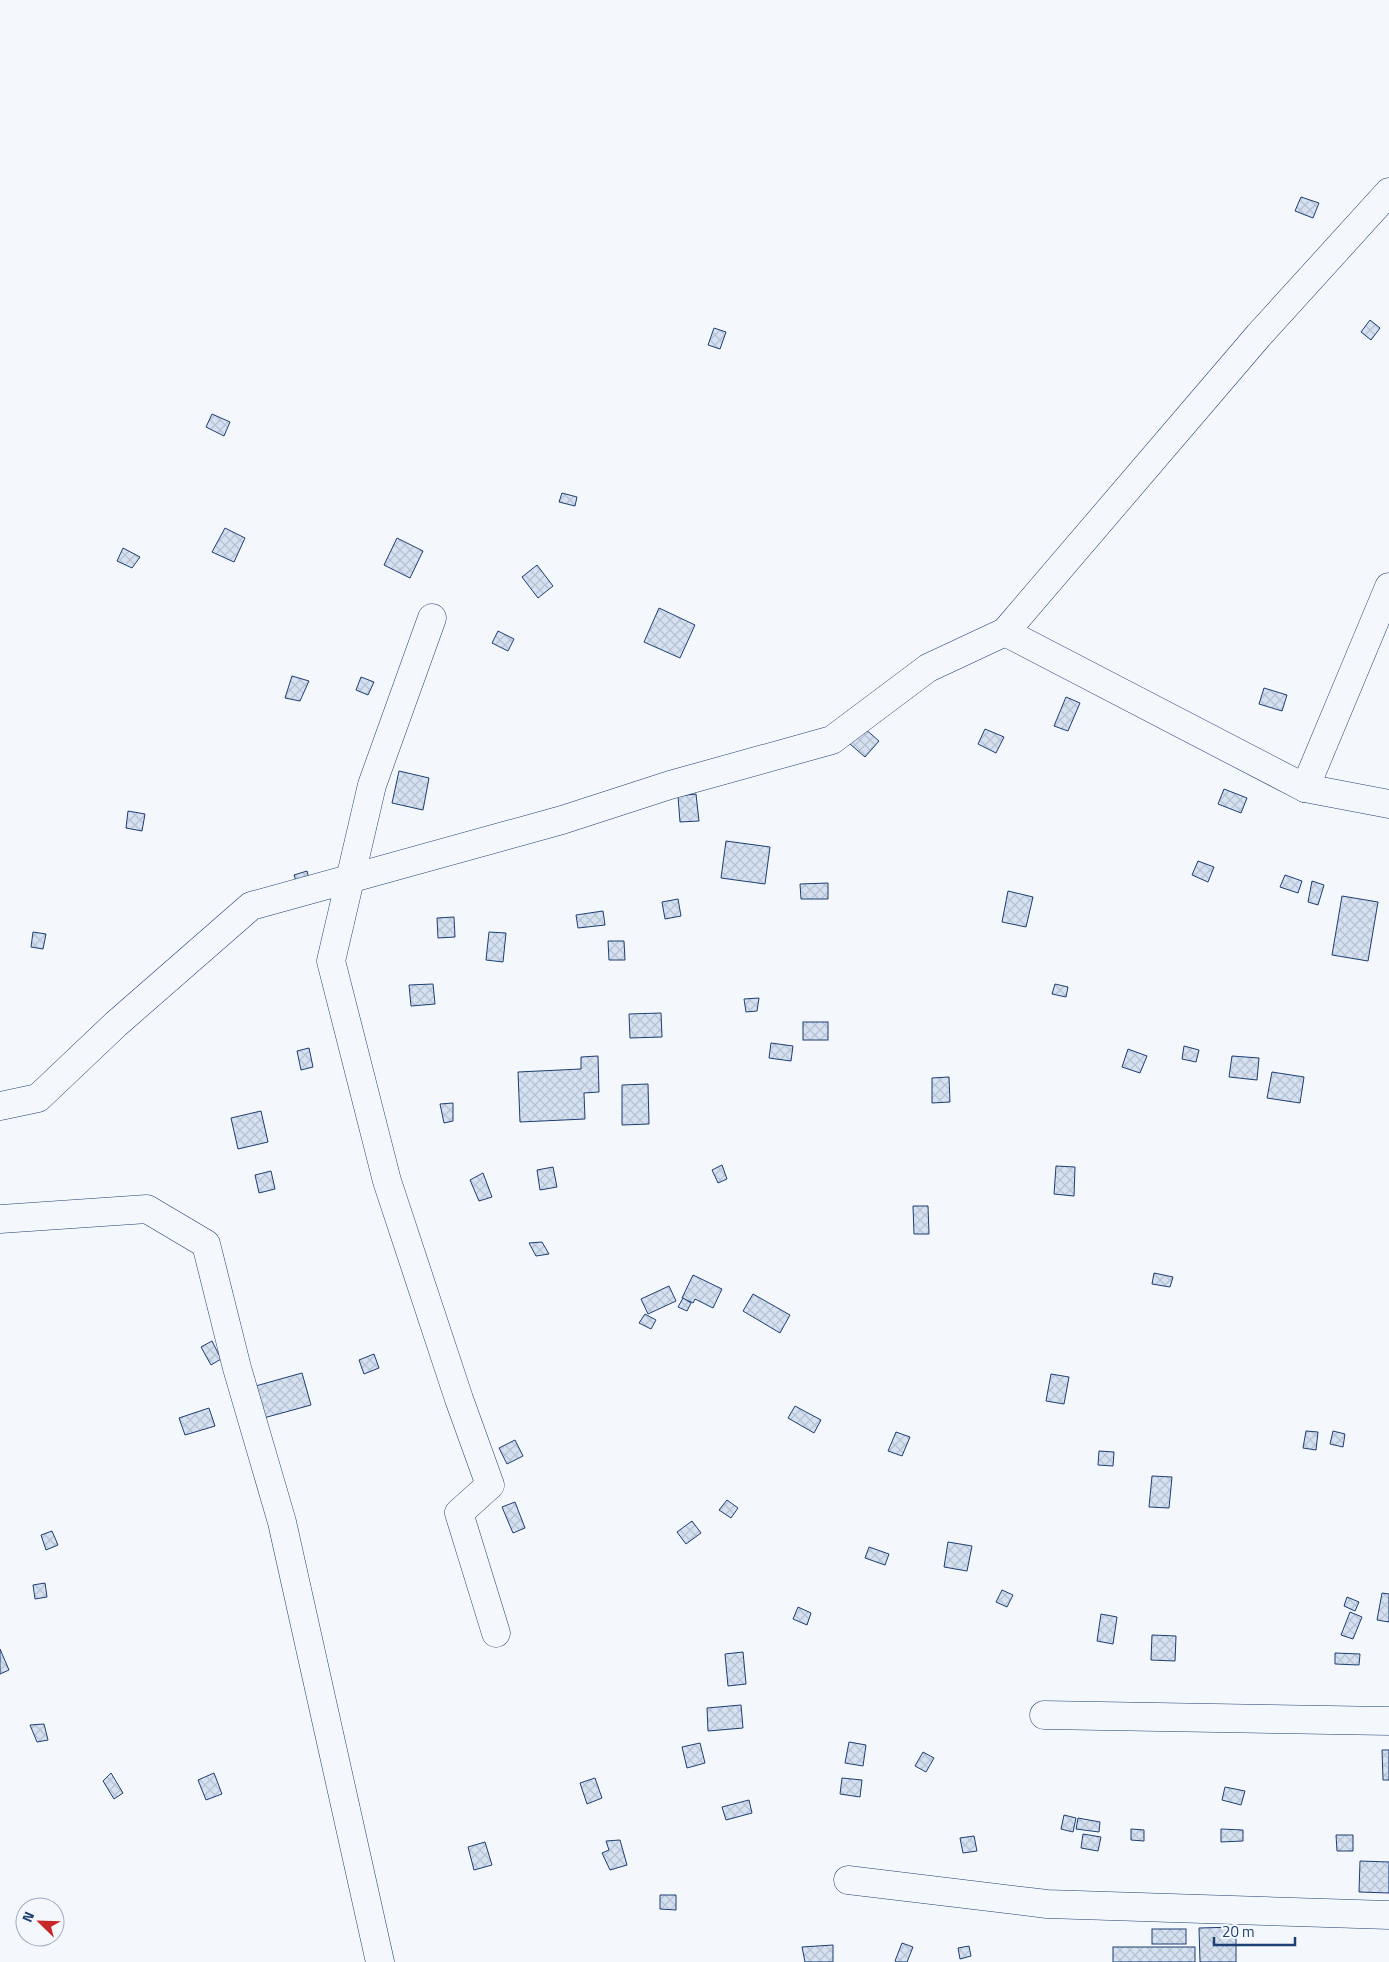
<svg xmlns="http://www.w3.org/2000/svg" width="1389" height="1962" font-family="'Titillium Web',sans-serif">
<style>
.building{fill:url(#building-cross-hatch);stroke:#1d3f73}
.lines{fill:none;stroke-linecap:round;stroke-linejoin:round}
.minor-casing{stroke:#1d3f73;stroke-width:29}
.minor{stroke:#f4f7fb;stroke-width:28}
</style>
<defs>
<pattern id="building-cross-hatch" width="8" height="8" patternUnits="userSpaceOnUse" patternTransform="scale(1.25)"><rect width="8" height="8" fill="#d5e0f0"/><path d="M0 0l8 8M0 8l8-8" fill="none" stroke="#b6c1d1"/></pattern>
</defs>
<rect width="100%" height="100%" fill="#f4f7fb"/>
<g class="building">
<polygon points="1301,197 1319,203 1313,218 1295,211"/>
<polygon points="1370,320 1380,328 1371,340 1361,332"/>
<polygon points="714,328 726,332 720,349 708,345"/>
<polygon points="212,414 230,422 224,436 206,427"/>
<polygon points="562,493 577,497 575,506 559,502"/>
<polygon points="225,528 245,538 234,562 212,552"/>
<polygon points="397,538 423,551 410,578 384,565"/>
<polygon points="123,548 140,557 132,568 117,561"/>
<polygon points="537,565 553,586 538,598 522,577"/>
<polygon points="659,608 695,625 680,658 644,642"/>
<polygon points="498,631 514,639 508,651 492,643"/>
<polygon points="292,676 309,681 300,701 285,698"/>
<polygon points="361,677 374,682 368,695 356,690"/>
<polygon points="1264,688 1287,695 1282,711 1259,704"/>
<polygon points="1066,697 1080,703 1068,731 1054,726"/>
<polygon points="864,728 879,741 865,757 850,744"/>
<polygon points="985,729 1004,737 996,753 978,744"/>
<polygon points="399,771 429,778 423,810 392,803"/>
<polygon points="1224,789 1247,798 1241,813 1218,804"/>
<polygon points="696,794 699,821 680,822 678,796"/>
<polygon points="128,811 145,814 142,831 126,828"/>
<polygon points="726,841 770,847 765,884 721,878"/>
<polygon points="1198,861 1214,867 1208,882 1192,875"/>
<polygon points="307,871 311,886 299,890 294,875"/>
<polygon points="1285,875 1302,881 1298,893 1280,887"/>
<polygon points="1312,881 1324,885 1318,905 1308,902"/>
<polygon points="828,883 828,899 801,899 800,884"/>
<polygon points="1008,891 1033,897 1026,927 1002,922"/>
<polygon points="1342,896 1378,902 1368,961 1332,955"/>
<polygon points="678,899 681,916 665,919 662,902"/>
<polygon points="603,911 605,925 578,928 576,915"/>
<polygon points="454,917 455,937 438,938 437,918"/>
<polygon points="33,932 46,934 43,949 31,947"/>
<polygon points="489,932 506,933 503,962 486,960"/>
<polygon points="608,941 624,941 625,960 609,960"/>
<polygon points="433,984 435,1004 411,1006 409,985"/>
<polygon points="1055,984 1068,987 1066,997 1052,994"/>
<polygon points="759,998 757,1011 746,1012 744,999"/>
<polygon points="661,1013 662,1037 630,1038 629,1014"/>
<rect x="803" y="1022" width="25" height="18"/>
<polygon points="771,1043 793,1046 791,1061 769,1058"/>
<polygon points="1184,1046 1199,1050 1196,1062 1182,1059"/>
<polygon points="309,1048 313,1067 301,1070 297,1051"/>
<polygon points="1128,1049 1147,1056 1140,1073 1122,1067"/>
<polygon points="598,1056 599,1092 584,1093 585,1119 520,1122 518,1072 581,1069 581,1057"/>
<polygon points="1232,1056 1259,1058 1257,1080 1229,1077"/>
<polygon points="1272,1072 1304,1077 1300,1103 1267,1098"/>
<polygon points="949,1077 950,1102 932,1103 932,1078"/>
<polygon points="648,1084 649,1124 622,1125 622,1085"/>
<polygon points="453,1103 453,1121 444,1123 440,1104"/>
<polygon points="261,1111 268,1142 238,1149 231,1118"/>
<polygon points="722,1165 727,1179 718,1183 712,1170"/>
<polygon points="1056,1166 1075,1167 1074,1196 1054,1194"/>
<polygon points="553,1167 557,1187 540,1190 537,1170"/>
<polygon points="271,1171 275,1189 259,1193 255,1175"/>
<polygon points="483,1173 492,1197 479,1201 470,1180"/>
<polygon points="913,1206 928,1206 929,1234 914,1234"/>
<polygon points="542,1242 549,1254 536,1256 529,1243"/>
<polygon points="1154,1273 1173,1277 1170,1287 1152,1284"/>
<polygon points="693,1275 722,1289 713,1308 695,1299 693,1303 682,1298"/>
<polygon points="669,1286 676,1301 648,1314 641,1299"/>
<polygon points="753,1294 790,1315 780,1333 743,1311"/>
<polygon points="683,1298 691,1303 687,1311 678,1307"/>
<polygon points="645,1314 656,1320 651,1329 639,1323"/>
<polygon points="212,1341 221,1359 211,1365 201,1347"/>
<polygon points="374,1354 379,1368 364,1374 359,1360"/>
<polygon points="302,1373 311,1405 260,1419 252,1387"/>
<polygon points="1051,1374 1069,1377 1064,1404 1046,1401"/>
<polygon points="795,1406 821,1420 814,1433 788,1418"/>
<polygon points="209,1408 215,1426 185,1435 179,1418"/>
<polygon points="1306,1431 1318,1432 1316,1450 1303,1448"/>
<polygon points="1333,1431 1345,1434 1343,1447 1330,1444"/>
<polygon points="896,1432 910,1437 902,1456 888,1451"/>
<polygon points="515,1440 523,1456 507,1464 499,1448"/>
<polygon points="1099,1451 1114,1452 1113,1466 1098,1465"/>
<polygon points="1152,1476 1172,1477 1169,1508 1149,1507"/>
<polygon points="727,1500 738,1508 731,1518 719,1510"/>
<polygon points="515,1502 525,1528 513,1533 502,1507"/>
<polygon points="692,1521 701,1533 686,1544 677,1532"/>
<polygon points="52,1531 58,1545 46,1550 41,1535"/>
<polygon points="948,1542 972,1546 967,1571 944,1567"/>
<polygon points="869,1547 889,1554 885,1565 865,1558"/>
<polygon points="45,1583 47,1597 35,1599 33,1585"/>
<polygon points="1002,1590 1013,1595 1007,1607 996,1602"/>
<polygon points="1382,1593 1389,1594 1389,1622 1377,1620"/>
<polygon points="1347,1597 1359,1602 1355,1611 1344,1606"/>
<polygon points="798,1607 811,1613 807,1625 793,1619"/>
<polygon points="1350,1612 1362,1617 1353,1639 1341,1635"/>
<polygon points="1101,1614 1117,1617 1113,1644 1097,1641"/>
<polygon points="1152,1635 1176,1636 1175,1661 1151,1660"/>
<polygon points="0,1649 9,1670 0,1674"/>
<polygon points="743,1652 746,1684 728,1686 725,1654"/>
<polygon points="1335,1653 1360,1654 1359,1665 1335,1664"/>
<polygon points="741,1705 743,1728 708,1731 707,1708"/>
<polygon points="44,1724 48,1740 37,1742 30,1725"/>
<polygon points="849,1742 866,1745 863,1766 845,1763"/>
<polygon points="700,1743 705,1763 687,1768 682,1747"/>
<polygon points="1382,1750 1389,1750 1389,1780 1383,1780"/>
<polygon points="923,1752 934,1758 926,1772 915,1766"/>
<polygon points="111,1773 123,1793 114,1799 103,1781"/>
<polygon points="214,1773 222,1794 206,1800 198,1780"/>
<polygon points="595,1778 602,1798 587,1804 580,1783"/>
<polygon points="842,1778 862,1780 860,1797 840,1794"/>
<polygon points="1225,1787 1245,1791 1241,1805 1222,1800"/>
<polygon points="749,1800 752,1813 726,1820 722,1807"/>
<polygon points="1064,1815 1076,1818 1073,1832 1061,1829"/>
<polygon points="1078,1818 1100,1822 1099,1832 1076,1829"/>
<polygon points="1131,1829 1144,1830 1144,1841 1131,1840"/>
<polygon points="1221,1829 1243,1830 1243,1841 1221,1842"/>
<polygon points="1083,1834 1101,1837 1098,1851 1081,1848"/>
<polygon points="1336,1835 1353,1835 1353,1851 1337,1851"/>
<polygon points="974,1836 977,1851 963,1853 960,1838"/>
<polygon points="620,1840 627,1865 610,1870 602,1853 609,1850 606,1841"/>
<polygon points="485,1842 492,1865 474,1870 468,1847"/>
<polygon points="1360,1861 1389,1862 1389,1893 1359,1892"/>
<polygon points="660,1895 676,1895 676,1910 660,1909"/>
<polygon points="1236,1927 1236,1962 1200,1962 1199,1928"/>
<rect x="1152" y="1929" width="34" height="15"/>
<polygon points="902,1943 913,1947 907,1962 897,1962 895,1961"/>
<polygon points="833,1945 833,1962 805,1962 802,1947"/>
<polygon points="969,1946 971,1956 960,1959 958,1948"/>
<rect x="1113" y="1947" width="82" height="15"/>
</g>
<g class="lines">
<g class="minor-casing">
<g id="minor">
<polyline points="432,618 372,785 331,961 387,1181 459,1399 490,1485 459,1513 496,1633"/>
<polyline points="1005,632 1305,788 1389,804"/>
<polyline points="1305,788 1389,587"/>
<polyline points="0,1106 38,1098 116,1024 251,906 562,820 670,785 832,740 928,668 1005,632 1259,335 1389,192"/>
<polyline points="0,1219 147,1209 206,1244 237,1368 282,1522 380,1962"/>
<polyline points="1044,1715 1389,1721"/>
<polyline points="848,1880 1047,1904 1389,1915"/>
</g>
</g>
<use href="#minor" class="minor"/>
</g>
<g transform="translate(40 1922) rotate(293)"><circle r="24" fill="#f4f7fb" stroke="#9eadc5"/>
<path d="M0-4L9 19L0 12L-9 19Z" fill="#c62828"/>
<text y="-8" font-size="14" font-weight="bold" text-anchor="middle" fill="#1d3f73">N</text>
</g>
<path d="M1214 1937v8h81v-8" fill="none" stroke="#1d3f73" stroke-width="2.5"/>
<text x="1222" y="1937" font-size="15" fill="#1d3f73" stroke="#f4f7fb" stroke-width="4" paint-order="stroke">20 m</text>
</svg>
